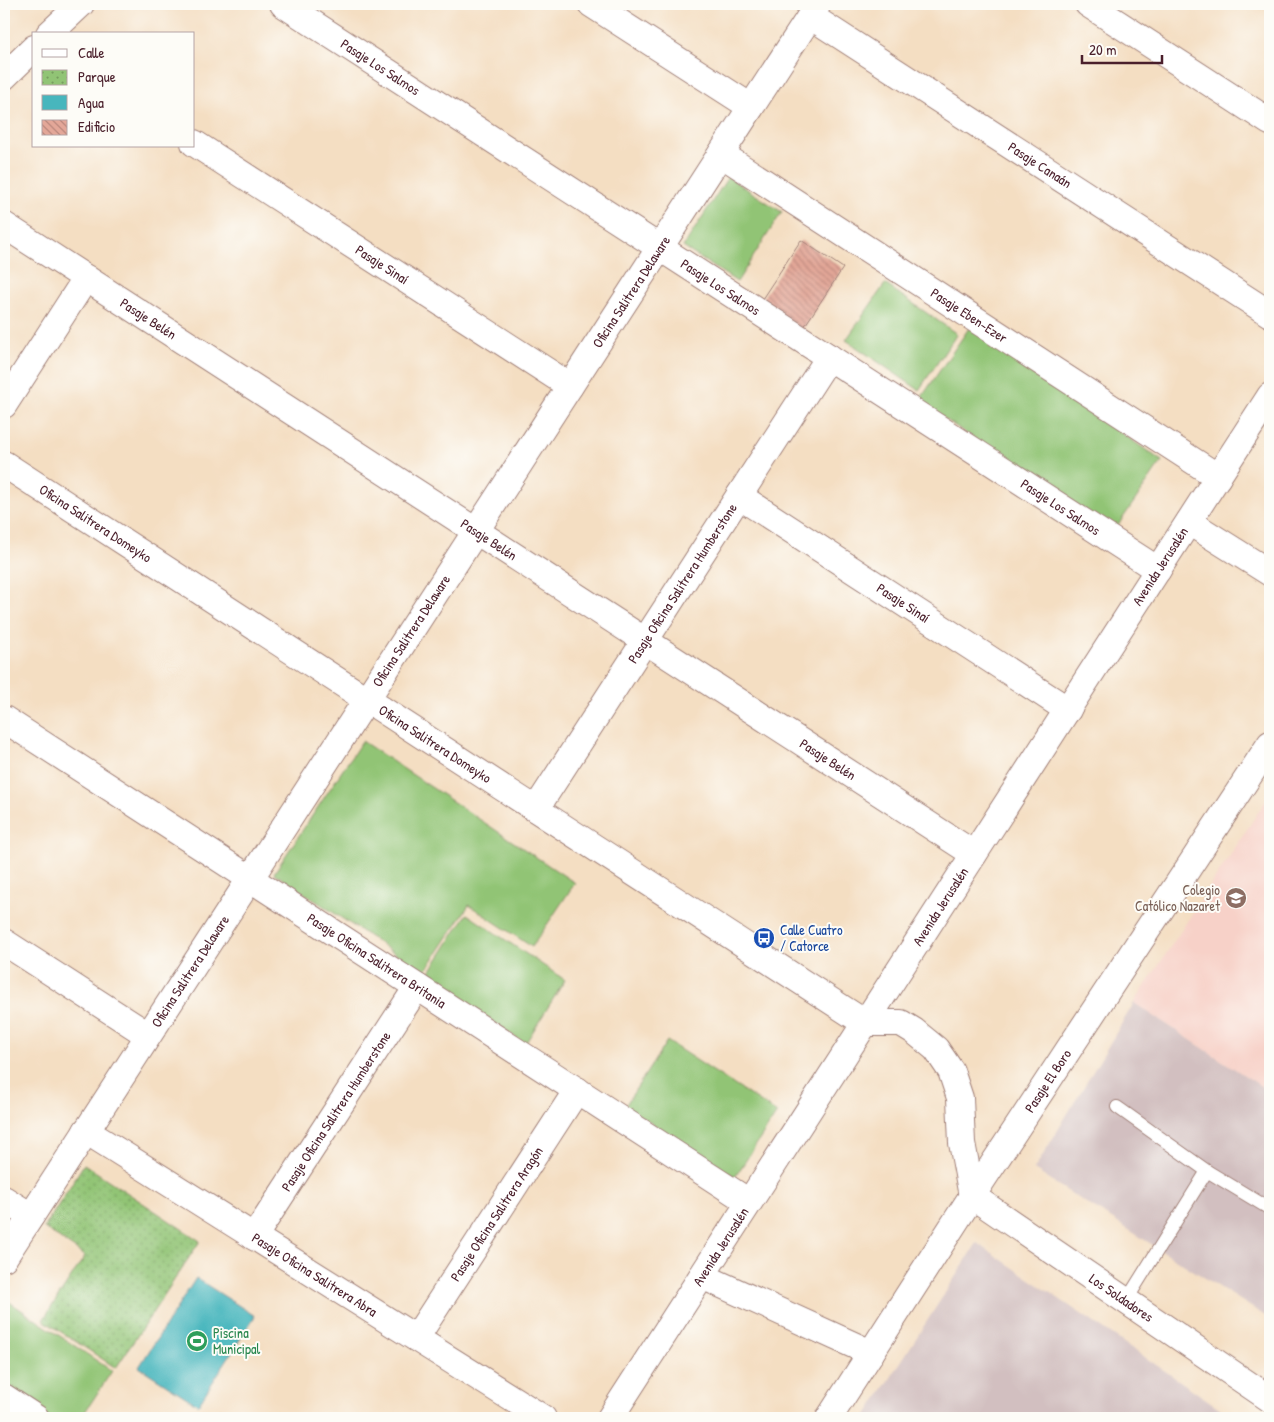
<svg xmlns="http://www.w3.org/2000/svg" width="1274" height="1422" font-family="'Patrick Hand',sans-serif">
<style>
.built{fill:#f7d1c8}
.industrial{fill:#d2bfc0}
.grass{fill:#91c475;stroke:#6e7250}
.park{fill:url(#park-dots);stroke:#6e7250}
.water{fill:#47b6bd;stroke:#486a74}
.building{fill:url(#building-back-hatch)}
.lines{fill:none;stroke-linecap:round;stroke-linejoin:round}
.lane-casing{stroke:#9f7e76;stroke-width:14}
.street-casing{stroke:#9f7e76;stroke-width:28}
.lane{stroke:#fff;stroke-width:12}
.street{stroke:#fff;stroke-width:26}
.labels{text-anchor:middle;stroke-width:4;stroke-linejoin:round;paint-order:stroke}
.street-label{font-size:14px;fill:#4a1f2b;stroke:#fdfcf7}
.education-label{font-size:14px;fill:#785e54;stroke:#fdfcf7;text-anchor:end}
.transit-label{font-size:14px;fill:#164399;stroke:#fdfcf7;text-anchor:start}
.leisure-label{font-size:14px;fill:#27864d;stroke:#fdfcf7;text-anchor:start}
</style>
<defs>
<pattern id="park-dots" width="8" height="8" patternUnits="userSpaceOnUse" patternTransform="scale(1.25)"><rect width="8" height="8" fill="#91c475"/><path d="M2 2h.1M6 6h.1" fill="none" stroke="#789f60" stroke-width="1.8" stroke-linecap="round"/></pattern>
<pattern id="building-back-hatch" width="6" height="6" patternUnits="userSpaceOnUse" patternTransform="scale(1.25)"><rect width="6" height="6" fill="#e3a798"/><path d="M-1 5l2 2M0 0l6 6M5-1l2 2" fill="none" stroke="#ba877c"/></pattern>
</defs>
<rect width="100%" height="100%" fill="#fdfcf7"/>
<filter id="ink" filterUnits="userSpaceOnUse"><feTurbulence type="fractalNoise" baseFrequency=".02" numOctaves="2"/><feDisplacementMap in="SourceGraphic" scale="10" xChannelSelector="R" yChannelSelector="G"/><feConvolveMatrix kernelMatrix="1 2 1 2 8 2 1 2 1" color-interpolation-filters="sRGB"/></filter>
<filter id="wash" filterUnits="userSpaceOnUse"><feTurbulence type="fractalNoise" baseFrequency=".0096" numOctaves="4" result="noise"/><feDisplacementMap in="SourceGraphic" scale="20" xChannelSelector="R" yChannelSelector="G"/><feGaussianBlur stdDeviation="1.12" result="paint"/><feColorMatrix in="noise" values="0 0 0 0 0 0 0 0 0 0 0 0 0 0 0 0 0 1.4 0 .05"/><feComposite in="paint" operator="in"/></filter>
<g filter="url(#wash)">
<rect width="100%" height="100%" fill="#f4dec2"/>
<polygon class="built" points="1270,794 1270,1092 1134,1003"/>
<g class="industrial">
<polygon points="1134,1003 1270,1092 1270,1319 1034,1170"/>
<polygon points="977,1243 1234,1418 865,1418"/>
</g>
<g class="grass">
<polygon points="728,177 782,212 737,282 683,247"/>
<polygon points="885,284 957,334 919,390 846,340"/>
<polygon points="969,328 1162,461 1112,534 919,401"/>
<polygon points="362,741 575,883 532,947 469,905 424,973 274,873"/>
<polygon points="467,914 565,980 525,1044 427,976"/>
<polygon points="667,1041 777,1113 735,1177 625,1106"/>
<polygon points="5,1299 112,1371 81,1418 48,1418 4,1389 4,1301"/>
</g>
<polygon class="park" points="84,1164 200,1241 116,1368 43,1320 85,1256 44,1228"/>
<polygon class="water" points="196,1278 255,1316 198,1405 139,1367"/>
<g id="blocks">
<polygon class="building" points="801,240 843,268 802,330 760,302"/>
</g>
</g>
<g filter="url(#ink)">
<use href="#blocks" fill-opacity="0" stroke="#9f7e76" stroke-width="1"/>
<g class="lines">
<g class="lane-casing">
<g id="lane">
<polyline points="1117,1107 1207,1171 1126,1301"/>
<polyline points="1207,1171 1270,1209"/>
</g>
</g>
<g class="street-casing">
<g id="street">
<path id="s1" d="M283,4l875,566"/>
<polyline points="591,4 751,107"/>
<polyline points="1088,4 1270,122"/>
<path id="s2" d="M810,16l460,298"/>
<polyline points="49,34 81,4"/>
<polyline points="4,77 34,48"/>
<path id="s3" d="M194,143l376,243"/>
<path id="s4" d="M721,154l497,323"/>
<path id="s5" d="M4,225l970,629"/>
<polyline points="4,405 86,278"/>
<path id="s6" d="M4,464l861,559h36l13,8 22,18 15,22 9,27 2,45 10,53 298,203"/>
<path id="s7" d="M739,496l329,214"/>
<polyline points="1189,522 1270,573"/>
<path id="s8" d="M4,719l745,483"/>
<path id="s9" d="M536,809l293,-452"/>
<polyline points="4,942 148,1035"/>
<path id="s10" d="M86,1131l457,287"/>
<polyline points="4,1199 31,1216"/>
<path id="s11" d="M254,1237l163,-250"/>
<path id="s12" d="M4,1258l814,-1254"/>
<polyline points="702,1276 871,1353"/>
<path id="s13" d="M416,1338l161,-248"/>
<polyline points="4,1397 36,1418"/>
<path id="s14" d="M610,1418l660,-1022"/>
<path id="s15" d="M829,1418l143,-222 298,-452"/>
</g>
</g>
<use href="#lane" class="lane"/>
<use href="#street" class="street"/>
</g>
</g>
<defs>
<g id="school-disc" transform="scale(1.125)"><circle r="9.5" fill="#8d6e63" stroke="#fdfcf7"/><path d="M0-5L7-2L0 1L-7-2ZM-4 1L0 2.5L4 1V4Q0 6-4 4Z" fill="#fff"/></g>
<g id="bus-disc" transform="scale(1.125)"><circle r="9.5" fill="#1a4fb4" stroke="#fdfcf7"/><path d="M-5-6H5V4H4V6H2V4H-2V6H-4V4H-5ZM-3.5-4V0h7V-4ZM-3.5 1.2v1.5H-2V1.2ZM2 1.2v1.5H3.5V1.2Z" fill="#fff"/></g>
<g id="stadium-disc" transform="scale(1.125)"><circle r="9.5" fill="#2e9e5b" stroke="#fdfcf7"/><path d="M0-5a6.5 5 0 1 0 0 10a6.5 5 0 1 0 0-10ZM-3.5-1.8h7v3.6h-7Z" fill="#fff"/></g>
</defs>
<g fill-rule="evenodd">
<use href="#school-disc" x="1236" y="898"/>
<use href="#bus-disc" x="764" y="938"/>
<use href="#stadium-disc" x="197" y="1341"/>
</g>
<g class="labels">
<g class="street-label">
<text dy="5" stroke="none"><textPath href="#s1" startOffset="116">Pasaje Los Salmos</textPath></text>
<text dy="5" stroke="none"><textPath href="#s2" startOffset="274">Pasaje Canaán</textPath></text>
<text dy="5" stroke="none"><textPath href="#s3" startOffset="224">Pasaje Sinaí</textPath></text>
<text dy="5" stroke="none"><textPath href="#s1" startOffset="521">Pasaje Los Salmos</textPath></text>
<text dy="5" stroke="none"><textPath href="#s12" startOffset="1152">Oficina Salitrera Delaware</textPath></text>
<text dy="5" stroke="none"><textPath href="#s4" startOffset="296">Pasaje Eben-Ezer</textPath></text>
<text dy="5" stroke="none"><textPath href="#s5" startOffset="172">Pasaje Belén</textPath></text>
<text dy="5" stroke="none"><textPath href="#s1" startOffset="926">Pasaje Los Salmos</textPath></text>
<text dy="5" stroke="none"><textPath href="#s6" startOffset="109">Oficina Salitrera Domeyko</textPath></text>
<text dy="5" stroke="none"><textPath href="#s5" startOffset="578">Pasaje Belén</textPath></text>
<text dy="5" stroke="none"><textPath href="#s14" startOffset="1014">Avenida Jerusalén</textPath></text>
<text dy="5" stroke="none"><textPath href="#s9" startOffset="269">Pasaje Oficina Salitrera Humberstone</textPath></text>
<text dy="5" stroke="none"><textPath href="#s7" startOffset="196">Pasaje Sinaí</textPath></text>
<text dy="5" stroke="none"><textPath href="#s12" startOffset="748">Oficina Salitrera Delaware</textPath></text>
<text dy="5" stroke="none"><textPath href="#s6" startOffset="514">Oficina Salitrera Domeyko</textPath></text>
<text dy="5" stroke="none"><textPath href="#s5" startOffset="982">Pasaje Belén</textPath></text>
<text dy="5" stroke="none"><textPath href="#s14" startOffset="609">Avenida Jerusalén</textPath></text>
<text dy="5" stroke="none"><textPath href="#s8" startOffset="444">Pasaje Oficina Salitrera Britania</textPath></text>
<text dy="5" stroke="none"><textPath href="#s12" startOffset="342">Oficina Salitrera Delaware</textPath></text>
<text dy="5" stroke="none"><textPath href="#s15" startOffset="402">Pasaje El Boro</textPath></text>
<text dy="5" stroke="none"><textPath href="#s11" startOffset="150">Pasaje Oficina Salitrera Humberstone</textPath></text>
<text dy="5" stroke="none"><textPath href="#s13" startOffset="148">Pasaje Oficina Salitrera Aragón</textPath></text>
<text dy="5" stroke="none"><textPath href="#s14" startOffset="204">Avenida Jerusalén</textPath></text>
<text dy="5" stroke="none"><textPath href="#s10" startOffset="270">Pasaje Oficina Salitrera Abra</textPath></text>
<text dy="5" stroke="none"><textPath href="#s6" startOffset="1441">Los Soldadores</textPath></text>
</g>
<g class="education-label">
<text x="1220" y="895">Colegio<tspan x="1220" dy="16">Católico Nazaret</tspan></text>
</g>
<g class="transit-label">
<text x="780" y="935">Calle Cuatro<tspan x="780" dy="16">/ Catorce</tspan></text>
</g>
<g class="leisure-label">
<text x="213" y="1338">Piscina<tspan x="213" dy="16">Municipal</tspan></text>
</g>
</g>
<rect width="1274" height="1422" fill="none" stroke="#fdfcf7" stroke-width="20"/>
<rect x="32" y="32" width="162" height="115" fill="#fdfcf7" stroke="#b5a4a5"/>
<rect x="42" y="49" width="25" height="8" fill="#ffffff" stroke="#b5a4a5"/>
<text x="78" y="58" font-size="15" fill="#4a1f2b">Calle</text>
<rect x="42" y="70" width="25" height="15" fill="url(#park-dots)" stroke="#b5a4a5"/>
<text x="78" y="82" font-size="15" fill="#4a1f2b">Parque</text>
<rect x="42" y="95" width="25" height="15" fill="#47b6bd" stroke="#b5a4a5"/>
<text x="78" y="108" font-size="15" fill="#4a1f2b">Agua</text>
<rect x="42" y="120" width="25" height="15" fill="url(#building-back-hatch)" stroke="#b5a4a5"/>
<text x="78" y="132" font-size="15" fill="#4a1f2b">Edificio</text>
<path d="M1082 55v8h80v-8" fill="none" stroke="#4a1f2b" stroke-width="2.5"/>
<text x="1089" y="55" font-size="15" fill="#4a1f2b" stroke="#fdfcf7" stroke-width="4" paint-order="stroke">20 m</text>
</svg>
